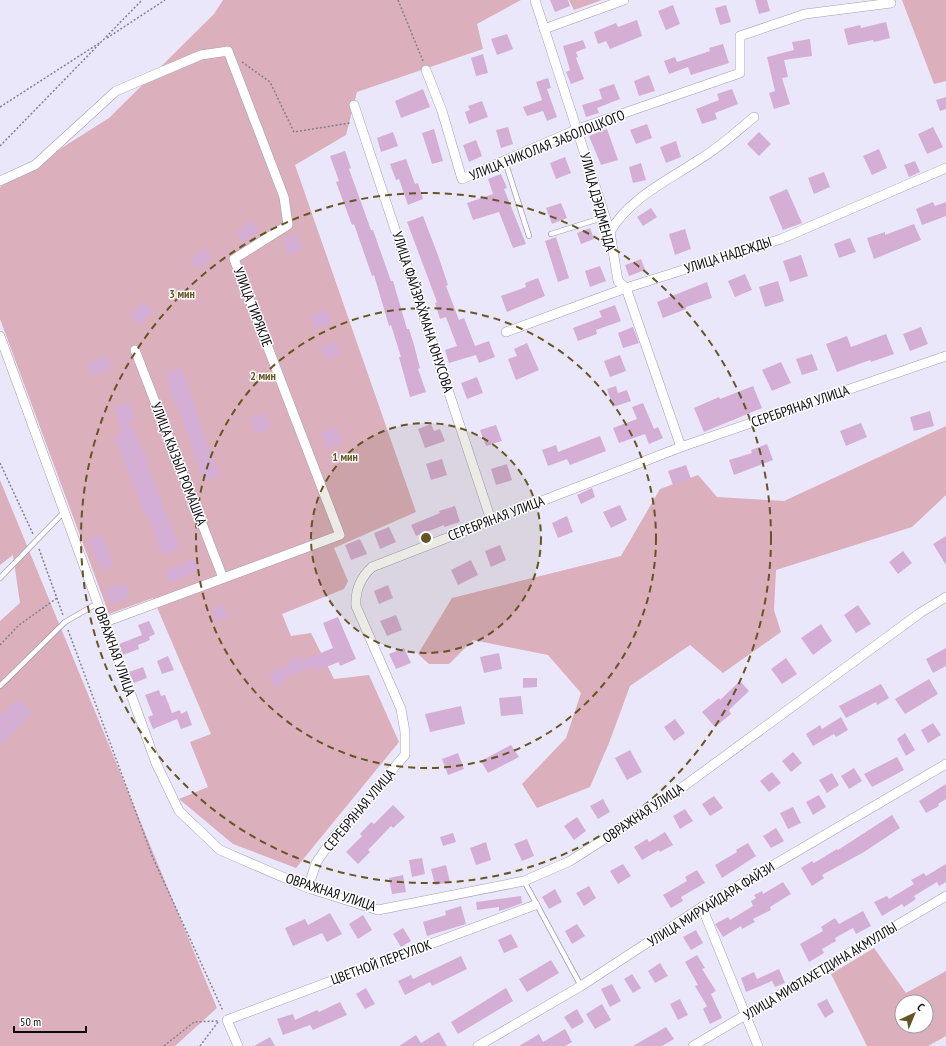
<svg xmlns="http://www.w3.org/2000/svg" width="946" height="1046" font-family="'PT Sans Narrow',sans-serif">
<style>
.green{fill:#dcafbd;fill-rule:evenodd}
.building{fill:#d5aed5}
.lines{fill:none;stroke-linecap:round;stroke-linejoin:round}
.lane-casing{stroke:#a39fb1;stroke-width:6}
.street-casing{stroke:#a39fb1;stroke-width:10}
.path{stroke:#827f8d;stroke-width:1.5;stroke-dasharray:2 2;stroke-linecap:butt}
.lane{stroke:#fff;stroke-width:4.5}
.street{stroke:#fff;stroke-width:9}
.ring{fill:none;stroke:#655522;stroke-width:2;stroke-dasharray:7 5}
.labels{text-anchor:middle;stroke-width:3;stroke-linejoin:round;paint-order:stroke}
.street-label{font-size:14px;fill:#0c0a11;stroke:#fff}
.centre{fill:#655522;stroke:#fff;stroke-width:2}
.ring-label{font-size:12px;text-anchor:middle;font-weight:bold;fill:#655522;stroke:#fff;stroke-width:3;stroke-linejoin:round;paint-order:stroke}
</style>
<rect width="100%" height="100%" fill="#ebe7fb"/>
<g class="green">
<polygon points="223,0 521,0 477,24 483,49 357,92 346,135 295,165 416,512 334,548 348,581 344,589 282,614 291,636 311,633 334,679 369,675 399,742 296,868 233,844 179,799 208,787 190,742 211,734 153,598 109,614 0,319 0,187 109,118 214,14"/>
<polygon points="569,0 602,0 574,10"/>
<polygon points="902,0 946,0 946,81 934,84"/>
<polygon points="946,426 946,495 912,527 776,570 774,610 781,632 723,673 690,645 630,686 609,743 590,787 537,808 522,784 566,738 581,693 548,655 473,640 449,664 429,664 418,654 452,598 621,556 660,489 698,475 717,497 784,501"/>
<polygon points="0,480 217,1008 175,1046 0,1046 0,621 20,603 13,555 0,565"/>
<path d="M874,948l32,45 40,-22v65l-18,10h-61l-36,-72zM902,1002h24v24h-24z"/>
</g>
<g class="building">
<polygon points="550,0 568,0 570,6 555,12"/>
<polygon points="755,0 767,0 770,11 759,14"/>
<polygon points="673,5 680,24 666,30 658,11"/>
<polygon points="726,5 731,22 720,25 715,8"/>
<polygon points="637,20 642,36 610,49 606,41 598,44 594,32 616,23 618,27"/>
<polygon points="886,22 890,38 874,42 873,40 848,45 844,29 860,25 861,28"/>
<polygon points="507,34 513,49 497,55 491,39"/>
<polygon points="810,39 812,56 784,60 788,77 782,78 790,104 774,109 769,93 775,91 767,57 794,50 792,42"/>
<polygon points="583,40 586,48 576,52 578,57 576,58 584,79 571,84 566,72 570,70 563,46"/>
<polygon points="723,44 729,63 691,75 688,67 669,74 664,61 675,57 677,62 710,51 709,48"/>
<polygon points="483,54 488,73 476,76 471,58"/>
<polygon points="649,75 655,91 639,96 634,81"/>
<polygon points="548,78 551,88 547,89 557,117 547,121 543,111 527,116 523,107 542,100 536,82"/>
<polygon points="614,84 620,99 597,108 599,113 586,117 582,105 602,99 599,89"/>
<polygon points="423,89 430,107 401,118 395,101"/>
<polygon points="732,89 738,104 715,113 717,119 702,124 696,109 719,100 717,94"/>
<polygon points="946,97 946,109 940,111 936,100"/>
<polygon points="482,101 488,117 469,124 465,112 470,110 468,106"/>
<polygon points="647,124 652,138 636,144 630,130"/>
<polygon points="508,127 513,144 501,148 496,130"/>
<polygon points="933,127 943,147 927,154 918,134"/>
<polygon points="434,129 443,161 432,164 422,133"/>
<polygon points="607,129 618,160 601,165 589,136"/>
<polygon points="393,132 398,146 381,152 377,138"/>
<polygon points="759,132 771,144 759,156 747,144"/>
<polygon points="476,140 482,156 469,162 463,145"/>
<polygon points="676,141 681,157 666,163 660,147"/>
<polygon points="879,149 887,168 872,175 863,156"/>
<polygon points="345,151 351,168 349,169 371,230 373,230 391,281 393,281 407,329 409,329 414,345 420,368 418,369 426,392 410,397 399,357 401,357 391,325 389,326 374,275 372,276 354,224 352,225 336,182 339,181 330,156"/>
<polygon points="565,157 571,173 556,179 550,163"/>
<polygon points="406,159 415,184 418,183 423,199 408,205 399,179 396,180 390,164"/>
<polygon points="915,161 920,172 909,177 904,165"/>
<polygon points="641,163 646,180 633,183 629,167"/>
<polygon points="824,172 830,187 814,194 808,178"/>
<polygon points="501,174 507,188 504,189 526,244 513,248 499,212 473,220 467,203 493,194 488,179"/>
<polygon points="787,189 802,223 783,230 769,197"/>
<polygon points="933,202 935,206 946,202 946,216 922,225 916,209"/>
<polygon points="561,203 567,218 552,224 546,208"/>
<polygon points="651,208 657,217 643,226 637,217"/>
<polygon points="423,216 439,258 448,285 446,286 459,320 464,318 475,346 489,341 495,357 479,363 476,355 449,363 445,350 457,346 446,317 440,319 435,303 437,302 407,222"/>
<polygon points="251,220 259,230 244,243 236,233"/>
<polygon points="914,224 921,240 874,259 867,238 885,232 885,235"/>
<polygon points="590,228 594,239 581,244 577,233"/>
<polygon points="685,229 691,249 675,255 669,234"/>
<polygon points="296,234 302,250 288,255 282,239"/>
<polygon points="556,237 569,278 558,282 545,241"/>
<polygon points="850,238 856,252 839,258 834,244"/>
<polygon points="204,248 213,257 198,270 190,260"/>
<polygon points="801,255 808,276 790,282 783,261"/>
<polygon points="641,259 645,270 629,276 625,265"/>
<polygon points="600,266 606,281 590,287 585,271"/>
<polygon points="745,274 752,290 735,297 728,281"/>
<polygon points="538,278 545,296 507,312 501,296 526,287 525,283"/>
<polygon points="778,281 784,301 765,307 759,287"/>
<polygon points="707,282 712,298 686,307 686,309 663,318 657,302"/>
<polygon points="144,302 153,312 139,325 130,315"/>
<polygon points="615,305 621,321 596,330 597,334 578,341 573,328 602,317 599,311"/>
<polygon points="326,309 332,323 315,330 309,316"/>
<polygon points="633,327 639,343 623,348 618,333"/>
<polygon points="921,327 928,344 910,351 903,334"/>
<polygon points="886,334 894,354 871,362 870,360 837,372 826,344 847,336 851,347"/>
<polygon points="335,341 341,354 326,360 321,347"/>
<polygon points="527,343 539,370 516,380 508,359 517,356 514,349"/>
<polygon points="812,354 818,370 802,375 796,359"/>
<polygon points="620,355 626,371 610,377 604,361"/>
<polygon points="107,356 112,368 92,376 87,364"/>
<polygon points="781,362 791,383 772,391 762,370"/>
<polygon points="181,368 195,404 205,438 220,475 204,481 179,410 172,398 166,373"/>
<polygon points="477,377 483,393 467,399 461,383"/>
<polygon points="616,386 618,393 627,390 631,401 613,407 607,389"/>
<polygon points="753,386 762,408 704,432 694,408 719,397 720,399"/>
<polygon points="130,403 135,418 129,420 142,451 144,450 149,464 147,464 180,548 163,555 147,514 144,515 139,503 141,503 114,437 122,434 114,407"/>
<polygon points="643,403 654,429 658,427 663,438 649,444 645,434 619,443 613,428 637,419 632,407"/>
<polygon points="930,411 934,426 914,431 910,417"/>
<polygon points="265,413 270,428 256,433 250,418"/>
<polygon points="861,423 867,437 846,446 840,431"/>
<polygon points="431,424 434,431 440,429 445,441 425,448 418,429"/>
<polygon points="496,425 502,441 486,446 480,430"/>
<polygon points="337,427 342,443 326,448 321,432"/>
<polygon points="600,436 606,451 570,465 567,459 548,466 542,450 556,445 558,452"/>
<polygon points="767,444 773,460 734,475 729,460 752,453 751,450"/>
<polygon points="442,459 447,475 431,480 426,464"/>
<polygon points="507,464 512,480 496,485 491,469"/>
<polygon points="686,465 691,479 673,485 668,471"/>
<polygon points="592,488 595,497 581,504 577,495"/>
<polygon points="620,505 627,520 611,528 603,512"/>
<polygon points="455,506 460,522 444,527 444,525 416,536 411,525 440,513 439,511"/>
<polygon points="567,516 573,532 558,538 552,523"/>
<polygon points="389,527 396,542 380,549 374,533"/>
<polygon points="101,534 114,565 101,570 88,539"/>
<polygon points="946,536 946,565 933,544"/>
<polygon points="360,539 367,554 351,560 345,545"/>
<polygon points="500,545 506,560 491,567 485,551"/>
<polygon points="903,551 912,563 898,574 889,562"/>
<polygon points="195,559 199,571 169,583 164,571"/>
<polygon points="471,560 478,575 458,585 451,570"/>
<polygon points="125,583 130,597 111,605 105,590"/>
<polygon points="388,585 393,598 379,604 374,591"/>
<polygon points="223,604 228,616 217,621 212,609"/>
<polygon points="858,605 871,624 856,633 844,615"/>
<polygon points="396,615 402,630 387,636 380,621"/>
<polygon points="338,617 356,659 340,666 339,662 316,671 314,667 284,678 285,683 274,687 269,673 289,665 288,661 299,657 301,661 333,648 323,623"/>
<polygon points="149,621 155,634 149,637 150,640 138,645 139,649 123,655 119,644 142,635 138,625"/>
<polygon points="821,624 832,641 813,655 801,638"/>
<polygon points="404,648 411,663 396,669 389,654"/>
<polygon points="946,648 946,666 933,673 926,659"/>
<polygon points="499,653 502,669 484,673 480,657"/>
<polygon points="168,656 174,670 162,674 157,661"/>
<polygon points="786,658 797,674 782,684 771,669"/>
<polygon points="143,667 147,678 134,683 129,672"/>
<polygon points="523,678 537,678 537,687 523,688"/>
<polygon points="929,679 938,694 905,714 895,699"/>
<polygon points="740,681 749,691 729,710 731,714 715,727 702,712 719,698 720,700"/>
<polygon points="881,684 889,698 877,705 876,702 846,718 839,706"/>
<polygon points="159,690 161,696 165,695 172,713 180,710 181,714 187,711 192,725 181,729 177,719 153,729 148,717 153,715 145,695"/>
<polygon points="521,696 523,714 501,716 499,698"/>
<polygon points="18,699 32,713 0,745 0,716"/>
<polygon points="461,706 465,724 430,732 425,714"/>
<polygon points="841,717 848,730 836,737 834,734 813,746 806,734 820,725 822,729"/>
<polygon points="675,719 685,733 674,741 664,727"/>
<polygon points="933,723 941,735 928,743 921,730"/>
<polygon points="905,733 915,750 906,756 897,739"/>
<polygon points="511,745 519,757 488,773 481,761"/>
<polygon points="630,750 642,772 627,780 615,758"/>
<polygon points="793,752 802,763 791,772 782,761"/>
<polygon points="458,753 464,769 448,775 442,759"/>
<polygon points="897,757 904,770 872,787 864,774"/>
<polygon points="854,768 862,781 849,789 841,776"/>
<polygon points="772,772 781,783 769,792 760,781"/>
<polygon points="832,773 839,785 827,793 819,780"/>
<polygon points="946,784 946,799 938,804 939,806 926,813 919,801"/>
<polygon points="819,795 826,807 813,815 806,802"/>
<polygon points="714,796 723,808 710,816 702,804"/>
<polygon points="603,799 610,812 598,819 590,806"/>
<polygon points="393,805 405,817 393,828 391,826 368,850 370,852 358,864 346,852 362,836 360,834 371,822 374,824"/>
<polygon points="793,807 801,823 788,829 780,813"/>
<polygon points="685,809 693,821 680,829 673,816"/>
<polygon points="892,815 900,828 864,852 822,875 824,878 812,886 801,868 812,861 814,863 837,849 838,850"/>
<polygon points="577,817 586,831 574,840 564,826"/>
<polygon points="776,828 784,841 771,848 763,836"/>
<polygon points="665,832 673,845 660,852 659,850 642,860 634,847 647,839 649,842"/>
<polygon points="453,833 456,842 443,846 440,837"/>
<polygon points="527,839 534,856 522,861 514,844"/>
<polygon points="486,842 491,860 476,865 470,848"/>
<polygon points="748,843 756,856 722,878 715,865 737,852 736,850"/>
<polygon points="422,858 425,874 412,877 409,860"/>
<polygon points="623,864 631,876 618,884 610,871"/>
<polygon points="946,864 946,882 939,886 937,882 914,896 916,899 904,907 902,904 882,916 874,902 887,896 889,899 914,884 911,880 924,873 926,876"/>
<polygon points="446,865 450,882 435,885 431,869"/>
<polygon points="697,870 705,883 681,897 683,901 671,908 663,895 687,881 685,877"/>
<polygon points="403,875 406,892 392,894 389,878"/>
<polygon points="783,882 791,894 770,907 771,910 753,919 755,922 742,929 741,926 723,937 715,924 728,917 730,920 753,906 751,901 756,898 754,895 762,891 763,894"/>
<polygon points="589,886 596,898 584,906 576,893"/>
<polygon points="555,889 562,902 549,909 542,897"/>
<polygon points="521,896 522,903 509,908 499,911 499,907 477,910 476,902"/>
<polygon points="461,906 466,924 427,936 423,922 446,915 445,911"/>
<polygon points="863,911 871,926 856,934 853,928 835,938 836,941 822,949 824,953 809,962 800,944 823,931 821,927 835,918 839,924"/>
<polygon points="330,913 342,934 327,942 322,933 293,946 285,928 305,919 308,925"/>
<polygon points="363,915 372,930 358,939 349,924"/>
<polygon points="577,924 585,936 572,944 565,931"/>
<polygon points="403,928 411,941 401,947 393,934"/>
<polygon points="696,930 703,943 691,950 683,937"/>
<polygon points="511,934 518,947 504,953 498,940"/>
<polygon points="697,955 705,968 702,969 716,991 711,994 722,1018 710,1024 703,1009 707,1006 695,986 698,985 685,962"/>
<polygon points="461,956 467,969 432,986 430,982 405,995 398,981 411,975 413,979"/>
<polygon points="551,960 559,973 527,992 519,979"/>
<polygon points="660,963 668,976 655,983 648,971"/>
<polygon points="779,969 785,983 775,987 772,981 746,992 741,978 754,972 757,979"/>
<polygon points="632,974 641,988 633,993 624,979"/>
<polygon points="612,984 621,1001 610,1007 601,989"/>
<polygon points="366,988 375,1004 365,1009 356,994"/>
<polygon points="506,988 513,1001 458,1034 451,1022"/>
<polygon points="680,999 688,1015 678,1020 670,1004"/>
<polygon points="827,999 834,1012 825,1018 817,1004"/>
<polygon points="340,1002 347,1015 313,1030 310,1025 283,1035 277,1019 293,1014 295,1020 317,1010 319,1012"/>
<polygon points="602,1004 611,1020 595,1029 586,1014"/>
<polygon points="577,1009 584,1022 572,1029 564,1017"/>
<polygon points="666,1027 674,1039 662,1046 633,1046"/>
<polygon points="565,1029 572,1042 565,1046 519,1046 539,1034 543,1042"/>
<polygon points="439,1032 447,1046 399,1046 416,1035 421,1043"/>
<polygon points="270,1037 275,1046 254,1046"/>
</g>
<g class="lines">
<g class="lane-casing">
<g id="lane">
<polyline points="505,161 529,236"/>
<polyline points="551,234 605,217"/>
<polyline points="0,578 64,512"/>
<polyline points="0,686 65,622 98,603"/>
<polyline points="524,881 581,986"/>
</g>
</g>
<g class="street-casing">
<g id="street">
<polyline points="535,0 610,232 618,281 626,288 681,447"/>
<polyline points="544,29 624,0"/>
<polyline points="426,70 442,111 462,179 578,129 740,73 740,36 805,14 891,3"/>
<polyline points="354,105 491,520"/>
<polyline points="0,181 35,165 116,91 201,55 228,51 284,197 288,225 234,259 340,535 105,622"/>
<path d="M610,232c19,-34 59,-52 90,-73 20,-12 36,-27 54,-42"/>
<polyline points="506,332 626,288 781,239 946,168"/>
<polyline points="0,336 156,763 179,811 220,850 308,888 378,910 524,881 570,861 661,803 920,613 946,597"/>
<polyline points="135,350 223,578"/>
<path d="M308,888l8,-25 17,-25 72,-83v-23l-4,-23 -45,-103c-1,-16 4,-28 16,-39l309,-120 265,-91"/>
<polyline points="702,907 758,1046"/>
<polyline points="238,1046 227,1020 535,905"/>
<polyline points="478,1046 581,986 702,907 946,764"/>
<polyline points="693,1046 946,896"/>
</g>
</g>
<g class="path">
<polyline points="398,0 423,61"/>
<polyline points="107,38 165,0"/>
<polyline points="242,62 270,82 294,132 350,123"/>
<polyline points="0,107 101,42"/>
<polyline points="0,146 142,0"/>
<polyline points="0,463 33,534"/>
<polyline points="39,549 63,615"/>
<polyline points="68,630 153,858 223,1011"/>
<polyline points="0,645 19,625 57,598"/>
<polyline points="164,1046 194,1022 218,1021"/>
<polyline points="200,1046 218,1022"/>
</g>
<use href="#lane" class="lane"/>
<use href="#street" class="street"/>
</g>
<circle cx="426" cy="538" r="115" fill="#655522" fill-opacity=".12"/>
<g class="ring">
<circle cx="426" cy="538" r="115"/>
<circle cx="426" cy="538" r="230"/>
<circle cx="426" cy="538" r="345"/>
</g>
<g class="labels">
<g class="street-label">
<text transform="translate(547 145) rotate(-22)" y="5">УЛИЦА НИКОЛАЯ ЗАБОЛОЦКОГО</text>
<text transform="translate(598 202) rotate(75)" y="5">УЛИЦА ДЭРДМЕНДА</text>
<text transform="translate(728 255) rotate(-18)" y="5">УЛИЦА НАДЕЖДЫ</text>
<text transform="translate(253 307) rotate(69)" y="5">УЛИЦА ТИРЯКЛЕ</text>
<text transform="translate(423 312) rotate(72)" y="5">УЛИЦА ФАЙЗРАХМАНА ЮНУСОВА</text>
<text transform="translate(800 406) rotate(-19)" y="5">СЕРЕБРЯНАЯ УЛИЦА</text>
<text transform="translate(179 464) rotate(69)" y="5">УЛИЦА КЫЗЫЛ РОМАШКА</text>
<text transform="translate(496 518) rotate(-21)" y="5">СЕРЕБРЯНАЯ УЛИЦА</text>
<text transform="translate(115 651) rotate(70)" y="5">ОВРАЖНАЯ УЛИЦА</text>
<text transform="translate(359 810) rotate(-50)" y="5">СЕРЕБРЯНАЯ УЛИЦА</text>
<text transform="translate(643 813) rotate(-34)" y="5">ОВРАЖНАЯ УЛИЦА</text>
<text transform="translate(331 892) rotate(18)" y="5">ОВРАЖНАЯ УЛИЦА</text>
<text transform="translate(711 904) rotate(-32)" y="5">УЛИЦА МИРХАЙДАРА ФАЙЗИ</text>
<text transform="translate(381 962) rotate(-20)" y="5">ЦВЕТНОЙ ПЕРЕУЛОК</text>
<text transform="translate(820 971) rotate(-31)" y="5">УЛИЦА МИФТАХЕТДИНА АКМУЛЛЫ</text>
</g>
</g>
<circle cx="426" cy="538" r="6" class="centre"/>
<g class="ring-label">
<text x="182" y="298">3 мин</text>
<text x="263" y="380">2 мин</text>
<text x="345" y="461">1 мин</text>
</g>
<g transform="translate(914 1014) rotate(44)"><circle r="19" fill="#ffffff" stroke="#9e9da0"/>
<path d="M0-3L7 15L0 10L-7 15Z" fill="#655522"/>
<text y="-6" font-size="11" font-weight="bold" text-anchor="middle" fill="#0c0a11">С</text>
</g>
<path d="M14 1026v6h72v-6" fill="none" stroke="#0c0a11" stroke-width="2"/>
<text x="20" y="1026" font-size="12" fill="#0c0a11" stroke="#ffffff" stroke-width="3" paint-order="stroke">50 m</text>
</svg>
